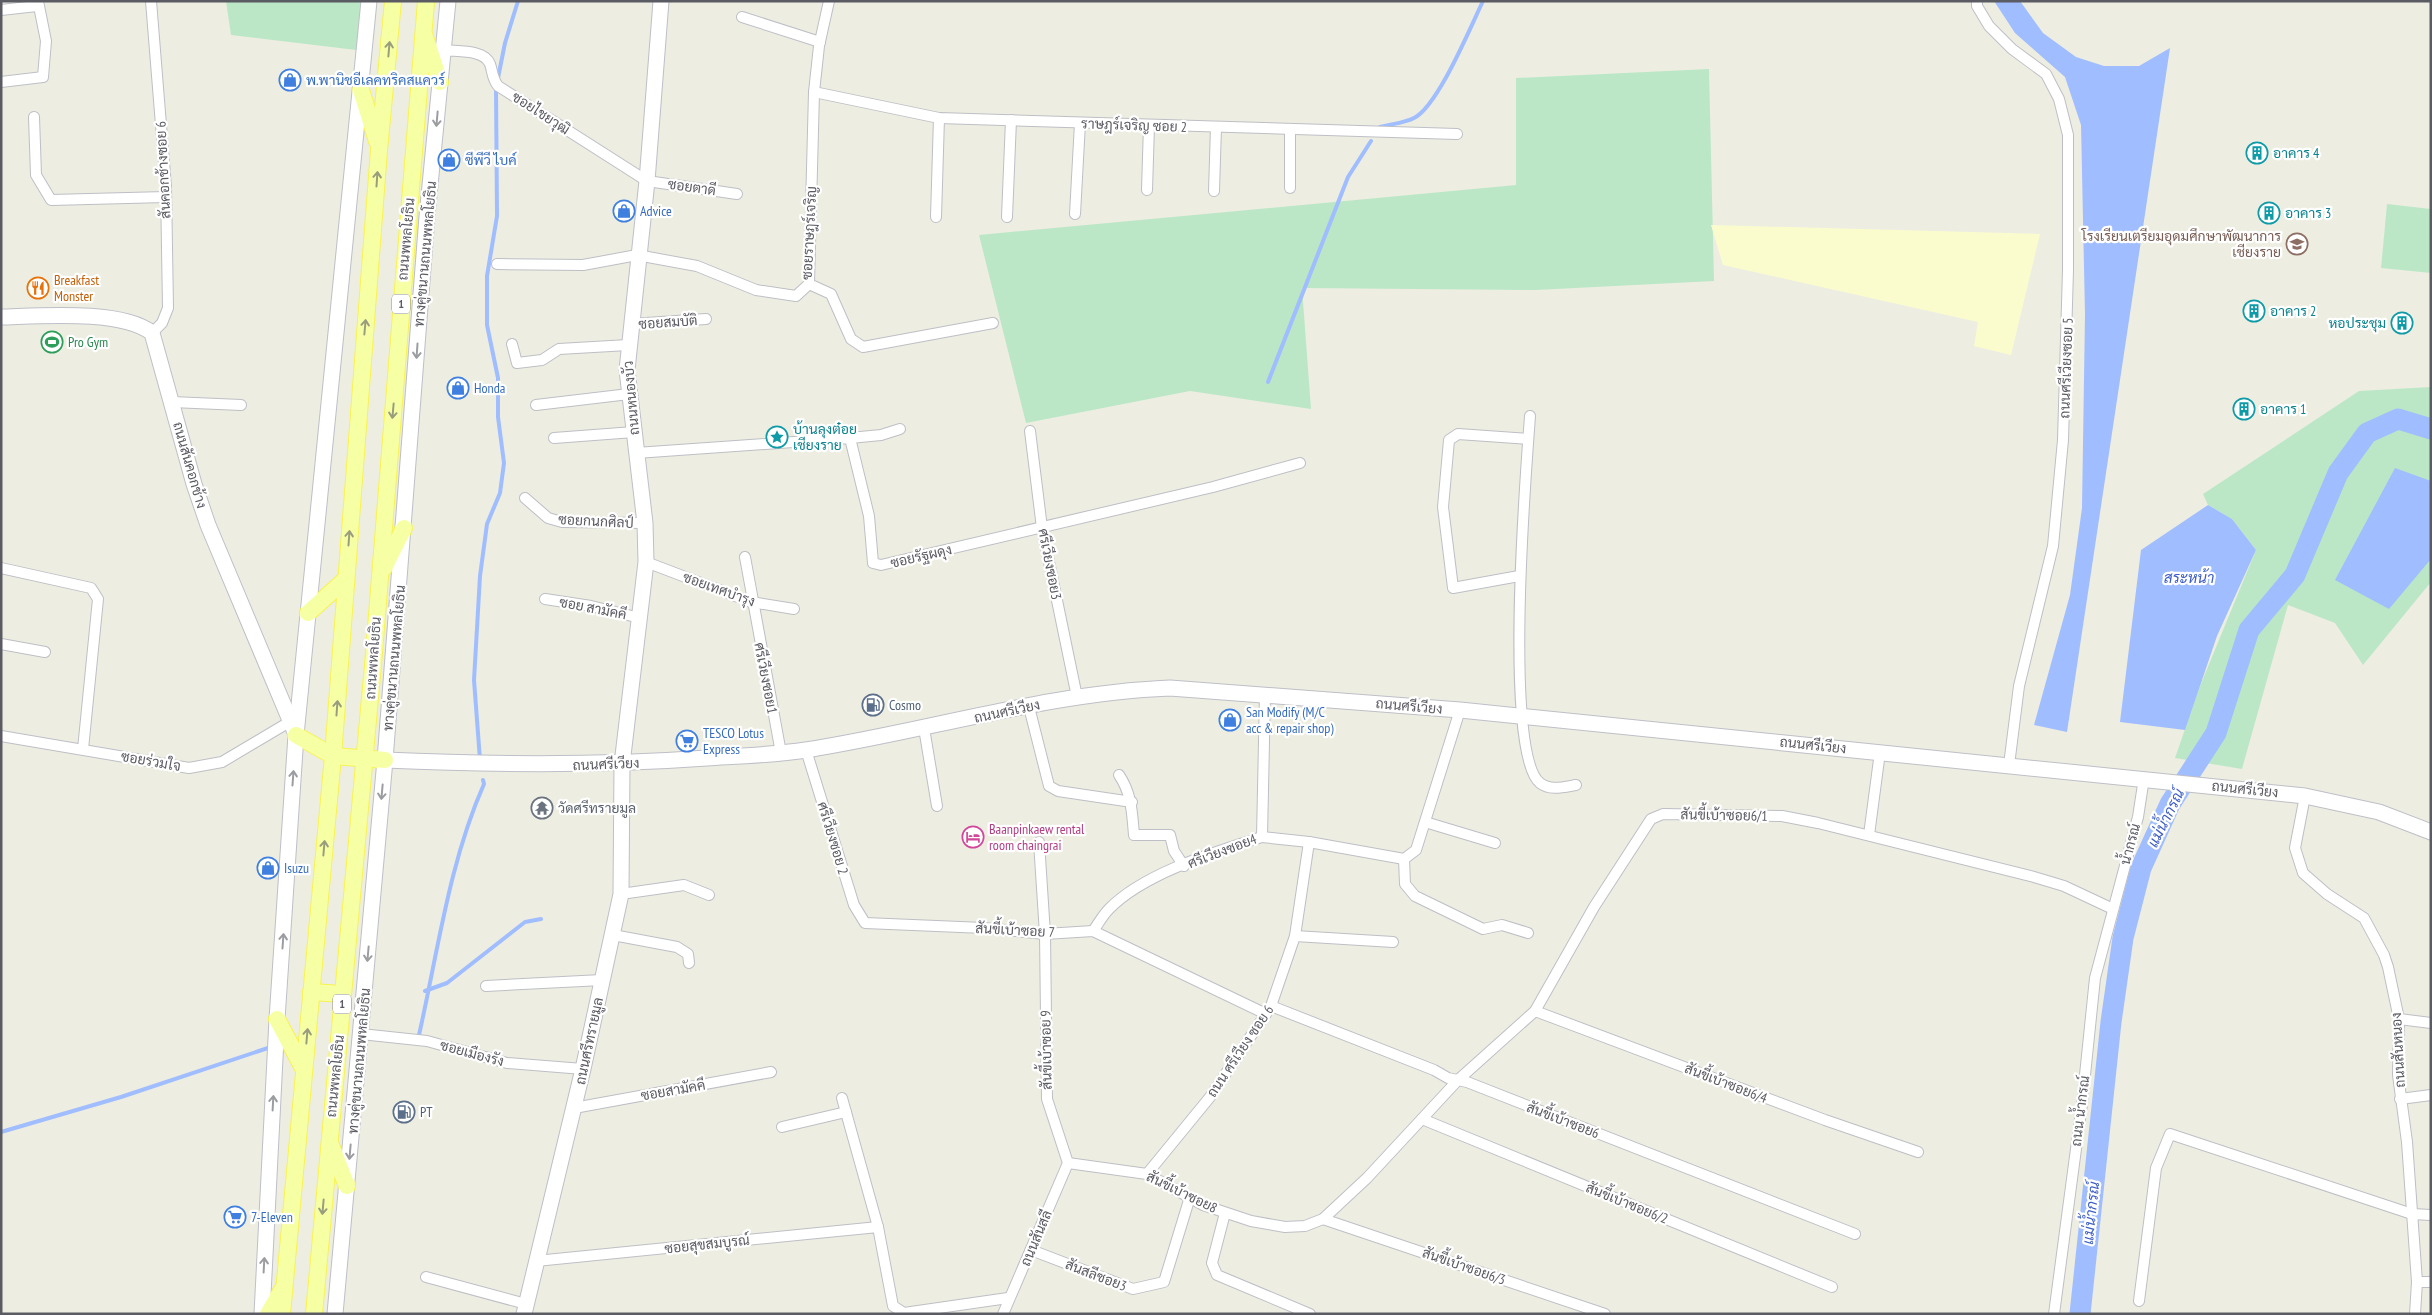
<svg xmlns="http://www.w3.org/2000/svg" width="2432" height="1315" font-family="'PT Sans Narrow',Sarabun,sans-serif">
<style>
.green{fill:#bce7c7}
.sand{fill:#fbfcce}
.water{fill:#a0bdff}
.lines{fill:none;stroke-linecap:round;stroke-linejoin:round}
.stream{stroke:#a0bdff;stroke-width:4}
.river{stroke:#a0bdff;stroke-width:21}
.street-casing{stroke:#bebfc6;stroke-width:12}
.secondary-casing{stroke:#bebfc8;stroke-width:17}
.primary-casing{stroke:#f7f350;stroke-width:18}
.street{stroke:#fff;stroke-width:10}
.secondary{stroke:#fff;stroke-width:15}
.primary{stroke:#f7ffa5;stroke-width:16}
.oneway{stroke:#999d7d}
.oneway2{stroke:#9c9da1}
.labels{text-anchor:middle;stroke-width:4.5;stroke-linejoin:round;paint-order:stroke}
.shield{fill:#fff;stroke:#8c8c92;stroke-width:1}
.shield-label{font-size:12px;font-weight:bold;fill:#5a5b63}
.shop-label{font-size:14px;fill:#366cbe;stroke:#fff;text-anchor:start}
.street-label{font-size:14px;fill:#5a5b63;stroke:#fff}
.culture-label{font-size:14px;fill:#0d838f;stroke:#fff;text-anchor:start}
.education-label{font-size:14px;fill:#785e54;stroke:#fff;text-anchor:end}
.food-label{font-size:14px;fill:#c56008;stroke:#fff;text-anchor:start}
.leisure-label{font-size:14px;fill:#27864d;stroke:#fff;text-anchor:start}
.service-label{font-size:14px;fill:#4e5e75;stroke:#fff;text-anchor:start}
.worship-label{font-size:14px;fill:#5b616d;stroke:#fff;text-anchor:start}
.hotel-label{font-size:14px;fill:#b23c85;stroke:#fff;text-anchor:start}
.water-label{font-size:15px;font-style:italic;fill:#3d5dc8;stroke:#fff}
</style>
<rect width="100%" height="100%" fill="#edeee1"/>
<g class="green">
<polygon points="226,1 363,1 356,50 231,35"/>
<polygon points="1709,69 1714,281 1536,290 1302,288 1311,409 1190,391 1026,423 979,235 1516,185 1516,78"/>
<polygon points="2387,204 2431,209 2431,273 2381,268"/>
<polygon points="2431,387 2431,582 2363,665 2335,623 2288,605 2242,769 2175,758 2200,686 2256,550 2232,519 2208,505 2203,494 2359,391"/>
</g>
<polygon class="sand" points="1711,225 2040,234 2011,355 1974,346 1978,322 1723,265"/>
<g class="water">
<polygon points="1994,1 2020,1 2043,33 2076,57 2104,66 2139,66 2170,48 2067,732 2034,725 2070,595 2082,508 2085,314 2081,125 2065,77 2015,33"/>
<polygon points="2395,468 2431,481 2431,559 2389,609 2335,580"/>
<polygon points="2208,505 2232,519 2256,550 2217,636 2185,730 2120,722 2141,550"/>
</g>
<g class="lines">
<g class="stream">
<polyline points="498,78 505,43 518,1"/>
<path d="M1380,127c11,-3 25,-4 34,-9 24,-12 56,-90 69,-117"/>
<polyline points="1268,382 1348,177 1371,141"/>
<polyline points="480,760 474,680 480,576 487,524 500,493 504,463 498,417 498,378 487,325 487,276 497,216 496,88"/>
<polyline points="425,991 447,983 525,922 541,919"/>
<path d="M419,1035c19,-84 30,-172 65,-251l-1,-4"/>
<polyline points="1,1132 121,1097 271,1047"/>
</g>
<polyline class="river" points="2080,1314 2111,1022 2123,938 2141,868 2170,804 2216,733 2249,630 2295,575 2338,473 2367,433 2398,419 2431,429"/>
<g class="street-casing">
<g id="street">
<polyline points="151,1 166,187 168,308 162,323 152,333"/>
<polyline points="1977,1 1977,6 1989,26 2012,49 2046,74 2059,99 2068,135 2068,270 2063,440 2053,546 2019,686 2009,765"/>
<polyline points="1,10 37,6"/>
<polyline points="742,17 820,42"/>
<path d="M443,50c14,2 41,-1 47,14 3,9 2,14 8,22l149,95 90,13"/>
<polyline points="1,82 43,77 46,41 38,1"/>
<polyline points="814,92 939,118 1457,134"/>
<polyline points="34,117 36,175 51,200 166,197"/>
<polyline points="1290,130 1290,188"/>
<polyline points="1147,190 1149,125"/>
<polyline points="1214,191 1216,127"/>
<polyline points="1075,214 1080,123"/>
<polyline points="936,217 939,118"/>
<polyline points="1007,217 1011,120"/>
<polyline points="497,264 583,265 637,255 697,266 756,290 796,296 809,284 814,92 819,46 829,1"/>
<polyline points="809,284 831,294 851,339 863,347 993,323"/>
<polyline points="631,324 706,319"/>
<polyline points="512,344 517,363 542,360 559,349 628,345"/>
<polyline points="172,402 241,405"/>
<polyline points="536,405 629,394"/>
<path d="M1530,416c-4,55 -27,338 10,367 10,8 24,4 36,2"/>
<polyline points="1030,431 1042,528 1077,697"/>
<polyline points="554,438 634,432"/>
<polyline points="850,438 881,435 900,429"/>
<polyline points="636,453 850,438 869,516 873,563 881,565 1213,487 1300,463"/>
<polyline points="525,498 548,518 562,522 645,523"/>
<polyline points="745,557 781,753"/>
<polyline points="646,562 751,602 794,609"/>
<polyline points="1,568 91,588 98,599 83,749"/>
<polyline points="1519,576 1453,588 1443,507 1449,440 1458,434 1528,439"/>
<polyline points="545,599 591,606 640,618"/>
<polyline points="1,644 45,652"/>
<polyline points="1029,707 1049,786 1058,791 1132,802"/>
<polyline points="924,728 937,806"/>
<polyline points="1,736 189,768 222,762 291,721"/>
<polyline points="806,750 854,905 865,923 984,928 1045,934 1093,931 1266,1014"/>
<path d="M1119,775c13,19 13,38 15,60h36l4,16 10,15"/>
<polyline points="2305,796 2295,848 2303,873 2327,894 2364,918 2384,955 2388,967 2399,1019 2398,1075 2407,1142 2417,1282 2415,1314"/>
<polyline points="1425,822 1495,843"/>
<polyline points="1869,835 1880,752"/>
<polyline points="1262,837 1309,842"/>
<polyline points="1039,842 1045,934 1047,1099 1068,1163"/>
<polyline points="1404,859 1405,884 1415,896 1483,929 1502,925 1528,933"/>
<polyline points="621,894 684,885 709,895"/>
<path d="M1093,931c5,-7 10,-16 16,-22 35,-36 106,-57 153,-72l3,-143"/>
<polyline points="613,935 677,947 688,954 689,963"/>
<polyline points="1295,936 1393,942"/>
<polyline points="486,986 602,980"/>
<polyline points="1271,1006 1434,1070 1448,1078 1467,1082 1855,1234"/>
<polyline points="1535,1011 1825,1120 1918,1152"/>
<polyline points="2399,1019 2431,1023"/>
<polyline points="361,1034 427,1041 507,1063 583,1069"/>
<polyline points="842,1098 878,1227"/>
<polyline points="2400,1099 2431,1095"/>
<polyline points="574,1108 771,1072"/>
<polyline points="1422,1119 1832,1287"/>
<polyline points="782,1127 846,1112"/>
<polyline points="1068,1163 1147,1174 1203,1205 1251,1221 1285,1227 1305,1226 1323,1219 1367,1178 1458,1080 1535,1011 1594,907 1651,819 1663,814 1782,816 1818,823 2034,877 2064,886 2113,909"/>
<polyline points="1147,1174 1210,1097 1271,1006 1295,936 1309,842 1404,859 1416,850 1460,710"/>
<polyline points="1225,1213 1212,1263 1217,1275 1310,1314"/>
<polyline points="1323,1219 1605,1314"/>
<polyline points="1031,1250 1133,1289 1164,1282 1190,1197"/>
<polyline points="536,1261 878,1227 893,1306 904,1313 1008,1298"/>
<polyline points="426,1277 526,1304"/>
<polyline points="2417,1282 2431,1282"/>
<polyline points="2139,1301 2156,1168 2170,1134 2412,1214 2431,1215"/>
<polyline points="1003,1314 1068,1163"/>
<polyline points="2054,1314 2082,1104 2095,978 2138,817 2144,778"/>
</g>
</g>
<g class="secondary-casing">
<g id="secondary">
<path d="M1,317c38,-1 121,-8 151,16l42,151 14,41 87,207"/>
<path d="M385,760c110,5 212,6 322,-2 33,-2 66,-3 99,-8 121,-19 240,-57 364,-62l290,22 845,86 74,16 52,20"/>
<polyline points="262,1314 277,1019 296,735 369,1"/>
<polyline points="335,1314 385,760 427,216 448,1"/>
<polyline points="524,1314 583,1069 621,894 622,764 646,562 645,523 627,370 647,181 661,1"/>
</g>
</g>
<g class="primary-casing">
<g id="primary">
<polyline points="425,37 440,82"/>
<polyline points="361,90 377,141"/>
<polyline points="384,568 404,528"/>
<polyline points="308,613 346,579"/>
<polyline points="296,735 333,756 385,760"/>
<polyline points="311,992 343,994"/>
<polyline points="277,1019 304,1070"/>
<polyline points="330,1143 347,1186"/>
<polyline points="268,1314 282,1290"/>
<polyline points="282,1314 333,756 379,150 393,1"/>
<polyline points="314,1314 373,665 426,1"/>
</g>
</g>
<use href="#street" class="street"/>
<use href="#secondary" class="secondary"/>
<use href="#primary" class="primary"/>
</g>
<defs><path id="oneway-shaft" d="M-6 0H5M1.5-3L5.5 0L1.5 3" fill="none" stroke-width="1.6" stroke-linecap="round" stroke-linejoin="round" transform="scale(1.25)"/></defs>
<g class="oneway">
<use href="#oneway-shaft" transform="translate(389 49) rotate(-85)"/>
<use href="#oneway-shaft" transform="translate(377 179) rotate(-86)"/>
<use href="#oneway-shaft" transform="translate(365 327) rotate(-85)"/>
<use href="#oneway-shaft" transform="translate(393 411) rotate(95)"/>
<use href="#oneway-shaft" transform="translate(349 538) rotate(-86)"/>
<use href="#oneway-shaft" transform="translate(337 708) rotate(-86)"/>
<use href="#oneway-shaft" transform="translate(324 848) rotate(-85)"/>
<use href="#oneway-shaft" transform="translate(307 1036) rotate(-85)"/>
<use href="#oneway-shaft" transform="translate(323 1207) rotate(95)"/>
</g>
<g class="oneway2">
<use href="#oneway-shaft" transform="translate(437 119) rotate(95)"/>
<use href="#oneway-shaft" transform="translate(417 351) rotate(94)"/>
<use href="#oneway-shaft" transform="translate(293 778) rotate(-86)"/>
<use href="#oneway-shaft" transform="translate(382 792) rotate(95)"/>
<use href="#oneway-shaft" transform="translate(283 941) rotate(-86)"/>
<use href="#oneway-shaft" transform="translate(368 954) rotate(95)"/>
<use href="#oneway-shaft" transform="translate(273 1103) rotate(-87)"/>
<use href="#oneway-shaft" transform="translate(350 1152) rotate(95)"/>
<use href="#oneway-shaft" transform="translate(264 1265) rotate(-87)"/>
</g>
<defs>
<g id="shop-ring" transform="scale(1.125)"><circle r="9.5" fill="#fff" stroke="#3f7fe0" stroke-width="1.5"/><path d="M-5-2.5h2.3a2.7 3.5 0 0 1 5.4 0H5L5.5 6h-11ZM-1.5-2.5h3a1.5 2.3 0 0 0-3 0Z" fill="#3f7fe0"/></g>
<g id="building-ring" transform="scale(1.125)"><circle r="9.5" fill="#fff" stroke="#0f9aa8" stroke-width="1.5"/><path d="M-4-6H4V6H1V3H-1V6H-4ZM-2.5-4.3h1.7v1.8h-1.7ZM.8-4.3h1.7v1.8H.8ZM-2.5-1h1.7V.8h-1.7ZM.8-1h1.7V.8H.8Z" fill="#0f9aa8"/></g>
<g id="school-ring" transform="scale(1.125)"><circle r="9.5" fill="#fff" stroke="#8d6e63" stroke-width="1.5"/><path d="M0-5L7-2L0 1L-7-2ZM-4 1L0 2.5L4 1V4Q0 6-4 4Z" fill="#8d6e63"/></g>
<g id="restaurant-ring" transform="scale(1.125)"><circle r="9.5" fill="#fff" stroke="#e8710a" stroke-width="1.5"/><path d="M-5-6h1v4h1v-4h1v4h1v-4h1v5L-1.5 .5V6h-2V.5L-5-1ZM5-6V6H3V1.5H1.5Q1.5-4 5-6Z" fill="#e8710a"/></g>
<g id="stadium-ring" transform="scale(1.125)"><circle r="9.5" fill="#fff" stroke="#2e9e5b" stroke-width="1.5"/><path d="M0-5a6.5 5 0 1 0 0 10a6.5 5 0 1 0 0-10ZM-3.5-1.8h7v3.6h-7Z" fill="#2e9e5b"/></g>
<g id="sight-ring" transform="scale(1.125)"><circle r="9.5" fill="#fff" stroke="#0f9aa8" stroke-width="1.5"/><path d="M0-6L1.8-2.2L6-1.7L2.9 1.2L3.7 5.4L0 3.3L-3.7 5.4L-2.9 1.2L-6-1.7L-1.8-2.2Z" fill="#0f9aa8"/></g>
<g id="fuel-ring" transform="scale(1.125)"><circle r="9.5" fill="#fff" stroke="#5c6f8a" stroke-width="1.5"/><path d="M-5.5-6h7V0h2V4h1.3V-2.5L3-4.5l.8-.8L6-3V5H2.5V1h-1V6h-7ZM-4.2-4.7v3.2H.2V-4.7Z" fill="#5c6f8a"/></g>
<g id="supermarket-ring" transform="scale(1.125)"><circle r="9.5" fill="#fff" stroke="#3f7fe0" stroke-width="1.5"/><path d="M-6-5.5h2.5l.6 2H6L4.5 2H-2.5L-4.4-4H-6ZM-1.5 3.2a1.3 1.3 0 1 0 .1 0ZM3 3.2a1.3 1.3 0 1 0 .1 0Z" fill="#3f7fe0"/></g>
<g id="temple-ring" transform="scale(1.125)"><circle r="9.5" fill="#fff" stroke="#6b7280" stroke-width="1.5"/><path d="M0-6L5-2H3V0L6.5 2.5H4V6H1.5V3h-3V6H-4V2.5H-6.5L-3 0V-2H-5Z" fill="#6b7280"/></g>
<g id="hotel-ring" transform="scale(1.125)"><circle r="9.5" fill="#fff" stroke="#d1479c" stroke-width="1.5"/><path d="M-6-4.5h1.5V1H6V5H4.5V3h-9V5H-6ZM-4 0a1.8 1.8 0 1 1 3.6 0ZM.5 0V-2.5h3Q6-2.5 6 0Z" fill="#d1479c"/></g>
</defs>
<g fill-rule="evenodd">
<use href="#shop-ring" x="290" y="80"/>
<use href="#building-ring" x="2257" y="153"/>
<use href="#shop-ring" x="449" y="160"/>
<use href="#shop-ring" x="624" y="211"/>
<use href="#building-ring" x="2269" y="213"/>
<use href="#school-ring" x="2297" y="244"/>
<use href="#restaurant-ring" x="38" y="288"/>
<use href="#building-ring" x="2254" y="311"/>
<use href="#building-ring" x="2402" y="323"/>
<use href="#stadium-ring" x="52" y="342"/>
<use href="#shop-ring" x="458" y="388"/>
<use href="#building-ring" x="2244" y="409"/>
<use href="#sight-ring" x="777" y="437"/>
<use href="#fuel-ring" x="873" y="705"/>
<use href="#shop-ring" x="1230" y="720"/>
<use href="#supermarket-ring" x="687" y="741"/>
<use href="#temple-ring" x="542" y="808"/>
<use href="#hotel-ring" x="973" y="837"/>
<use href="#shop-ring" x="268" y="868"/>
<use href="#fuel-ring" x="404" y="1112"/>
<use href="#supermarket-ring" x="235" y="1217"/>
</g>
<g class="labels">
<g class="shield">
<rect x="392" y="294.5" width="18" height="19" rx="4"/>
<rect x="333" y="994.5" width="18" height="19" rx="4"/>
</g>
<g class="shield-label">
<text x="401" y="308">1</text>
<text x="342" y="1008">1</text>
</g>
<g class="shop-label">
<text x="306" y="85">พ.พานิชอีเลคทริคสแควร์</text>
<text x="465" y="165">ซีพีวี ไบค์</text>
<text x="640" y="216">Advice</text>
<text x="474" y="393">Honda</text>
<text x="1246" y="717">San Modify (M/C<tspan x="1246" dy="16">acc &amp; repair shop)</tspan></text>
<text x="703" y="738">TESCO Lotus<tspan x="703" dy="16">Express</tspan></text>
<text x="284" y="873">Isuzu</text>
<text x="251" y="1222">7-Eleven</text>
</g>
<g class="street-label">
<text transform="translate(541 113) rotate(33)" y="5">ซอยไชยวุฒิ</text>
<text transform="translate(1134 125) rotate(2)" y="5">ราษฎร์เจริญ ซอย 2</text>
<text transform="translate(163 170) rotate(-93)" y="5">สันคอกช้างซอย 6</text>
<text transform="translate(692 187) rotate(8)" y="5">ซอยตาดี</text>
<text transform="translate(809 233) rotate(-87)" y="5">ซอยราษฎร์เจริญ</text>
<text transform="translate(406 239) rotate(-85)" y="5">ถนนพหลโยธิน</text>
<text transform="translate(425 254) rotate(-85)" y="5">ทางคู่ขนานถนนพหลโยธิน</text>
<text transform="translate(668 322) rotate(-4)" y="5">ซอยสมบัติ</text>
<text transform="translate(2066 368) rotate(-88)" y="5">ถนนศรีเวียงซอย 5</text>
<text transform="translate(631 398) rotate(-95)" y="5">ถนนหนองบัว</text>
<text transform="translate(190 465) rotate(74)" y="5">ถนนสันคอกช้าง</text>
<text transform="translate(596 521) rotate(3)" y="5">ซอยกนกศิลป์</text>
<text transform="translate(921 556) rotate(-13)" y="5">ซอยรัฐผดุง</text>
<text transform="translate(1050 564) rotate(79)" y="5">ศรีเวียงซอย3</text>
<text transform="translate(719 589) rotate(20)" y="5">ซอยเทศบำรุง</text>
<text transform="translate(593 608) rotate(11)" y="5">ซอย สามัคคี</text>
<text transform="translate(373 658) rotate(-86)" y="5">ถนนพหลโยธิน</text>
<text transform="translate(394 658) rotate(-85)" y="5">ทางคู่ขนานถนนพหลโยธิน</text>
<text transform="translate(766 678) rotate(79)" y="5">ศรีเวียงซอย1</text>
<text transform="translate(1409 706) rotate(5)" y="5">ถนนศรีเวียง</text>
<text transform="translate(1007 711) rotate(-12)" y="5">ถนนศรีเวียง</text>
<text transform="translate(1813 745) rotate(6)" y="5">ถนนศรีเวียง</text>
<text transform="translate(151 761) rotate(10)" y="5">ซอยร่วมใจ</text>
<text transform="translate(606 764) rotate(-2)" y="5">ถนนศรีเวียง</text>
<text transform="translate(2245 789) rotate(6)" y="5">ถนนศรีเวียง</text>
<text transform="translate(1724 815) rotate(1)" y="5">สันขี้เบ้าซอย6/1</text>
<text transform="translate(833 838) rotate(73)" y="5">ศรีเวียงซอย 2</text>
<text transform="translate(2130 844) rotate(-75)" y="5">น้ำกรณ์</text>
<text transform="translate(1222 851) rotate(-21)" y="5">ศรีเวียงซอย4</text>
<text transform="translate(1015 930) rotate(3)" y="5">สันขี้เบ้าซอย 7</text>
<text transform="translate(589 1041) rotate(-78)" y="5">ถนนศรีทรายมูล</text>
<text transform="translate(1046 1050) rotate(-91)" y="5">สันขี้เบ้าซอย 9</text>
<text transform="translate(2398 1050) rotate(-93)" y="5">ถนนสันหนอง</text>
<text transform="translate(1240 1051) rotate(-56)" y="5">ถนน ศรีเวียง ซอย 6</text>
<text transform="translate(472 1053) rotate(15)" y="5">ซอยเมืองรัง</text>
<text transform="translate(359 1061) rotate(-85)" y="5">ทางคู่ขนานถนนพหลโยธิน</text>
<text transform="translate(335 1076) rotate(-84)" y="5">ถนนพหลโยธิน</text>
<text transform="translate(1726 1083) rotate(21)" y="5">สันขี้เบ้าซอย6/4</text>
<text transform="translate(673 1090) rotate(-10)" y="5">ซอยสามัคคี</text>
<text transform="translate(2080 1111) rotate(-83)" y="5">ถนน น้ำกรณ์</text>
<text transform="translate(1563 1120) rotate(21)" y="5">สันขี้เบ้าซอย6</text>
<text transform="translate(1182 1192) rotate(26)" y="5">สันขี้เบ้าซอย8</text>
<text transform="translate(1627 1203) rotate(22)" y="5">สันขี้เบ้าซอย6/2</text>
<text transform="translate(1036 1238) rotate(-67)" y="5">ถนนสันสลี</text>
<text transform="translate(707 1244) rotate(-6)" y="5">ซอยสุขสมบูรณ์</text>
<text transform="translate(1464 1266) rotate(19)" y="5">สันขี้เบ้าซอย6/3</text>
<text transform="translate(1096 1275) rotate(21)" y="5">สันสลีซอย3</text>
</g>
<g class="culture-label">
<text x="2273" y="158">อาคาร 4</text>
<text x="2285" y="218">อาคาร 3</text>
<text x="2270" y="316">อาคาร 2</text>
<text x="2386" y="328" text-anchor="end">หอประชุม</text>
<text x="2260" y="414">อาคาร 1</text>
<text x="793" y="434">บ้านลุงต๋อย<tspan x="793" dy="16">เชียงราย</tspan></text>
</g>
<g class="education-label">
<text x="2281" y="241">โรงเรียนเตรียมอุดมศึกษาพัฒนาการ<tspan x="2281" dy="16">เชียงราย</tspan></text>
</g>
<g class="food-label">
<text x="54" y="285">Breakfast<tspan x="54" dy="16">Monster</tspan></text>
</g>
<g class="leisure-label">
<text x="68" y="347">Pro Gym</text>
</g>
<g class="service-label">
<text x="889" y="710">Cosmo</text>
<text x="420" y="1117">PT</text>
</g>
<g class="worship-label">
<text x="558" y="813">วัดศรีทรายมูล</text>
</g>
<g class="hotel-label">
<text x="989" y="834">Baanpinkaew rental<tspan x="989" dy="16">room chaingrai</tspan></text>
</g>
<g class="water-label">
<text x="2189" y="583">สระหน้า</text>
<text transform="translate(2166 818) rotate(-63)" y="5">แม่น้ำกรณ์</text>
<text transform="translate(2091 1213) rotate(-84)" y="5">แม่น้ำกรณ์</text>
</g>
</g>
<rect width="2432" height="1315" fill="none" stroke="#5a5b63" stroke-width="5"/>
</svg>
